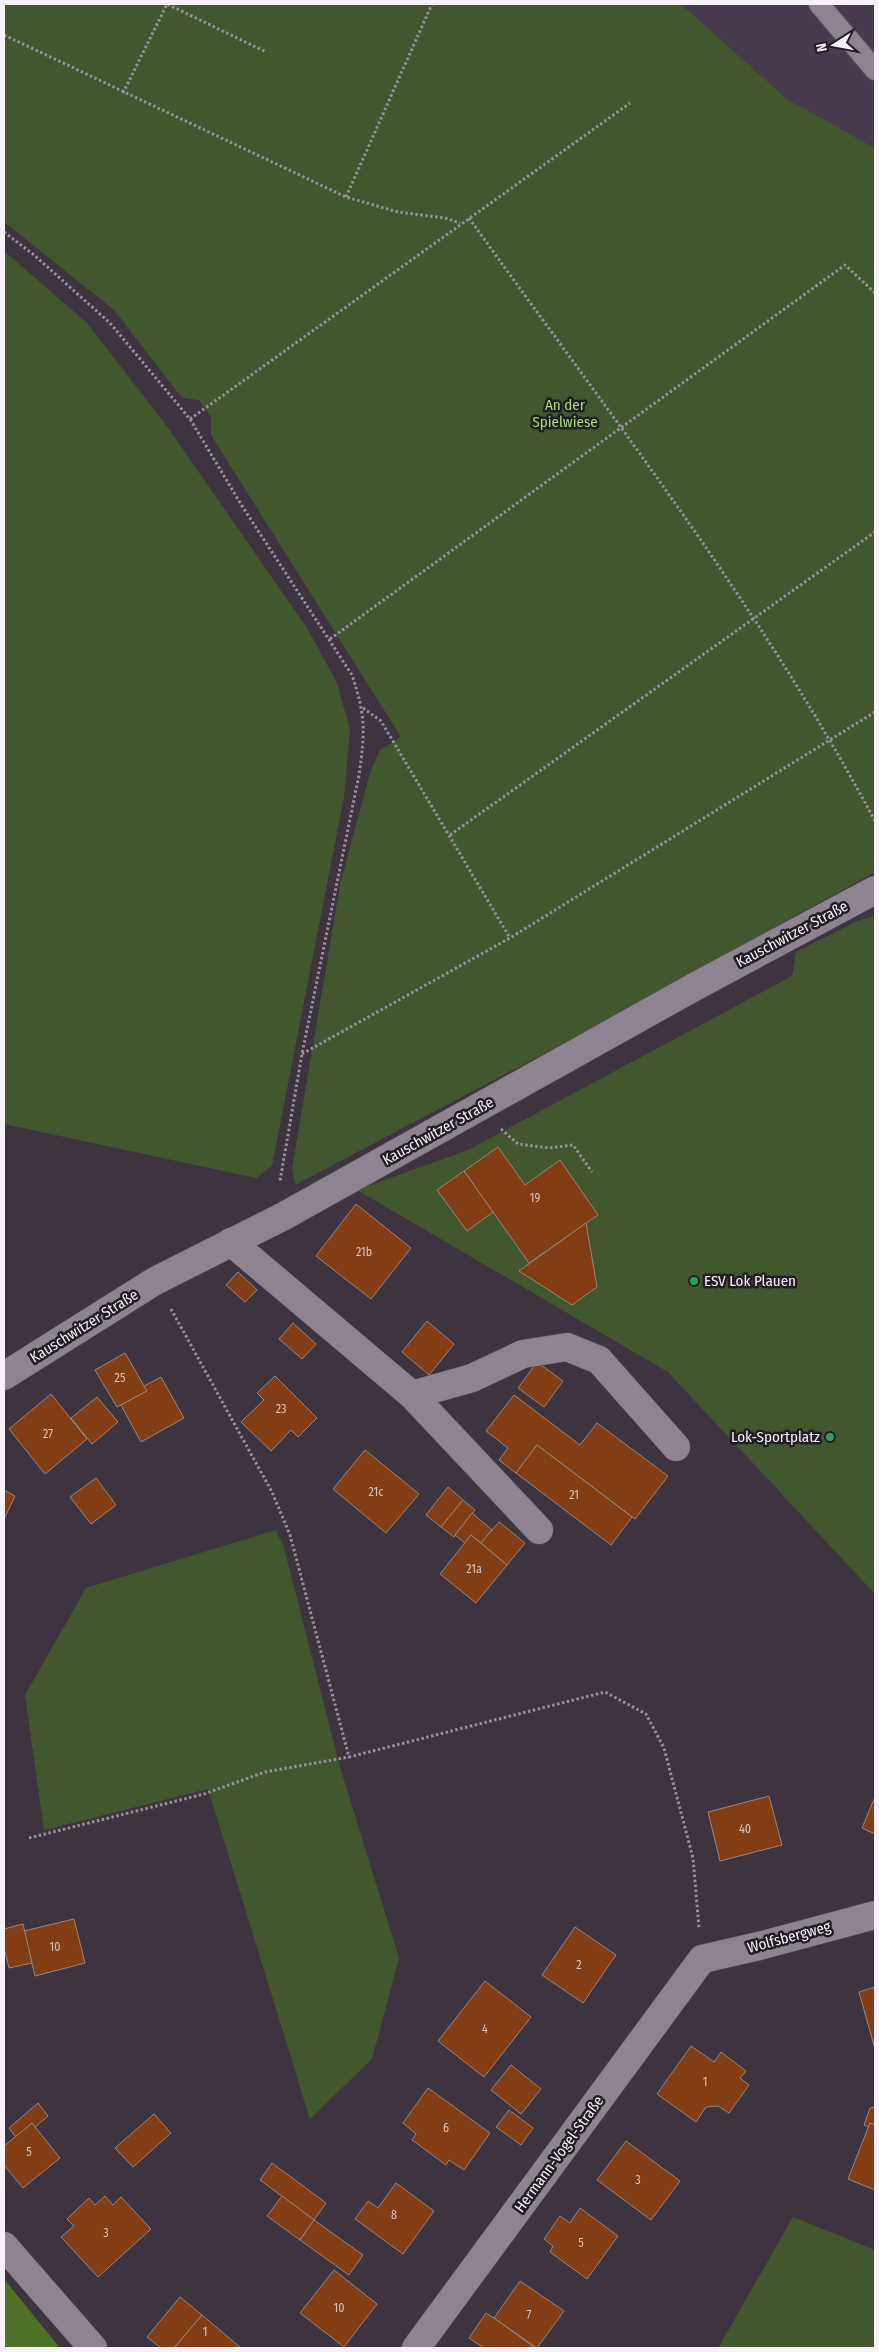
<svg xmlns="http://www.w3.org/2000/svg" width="879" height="2352" font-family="'Fira Sans Condensed',sans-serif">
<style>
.built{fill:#483b4d}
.green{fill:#42572e}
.forest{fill:#4f712a}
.building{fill:#823d15;stroke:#98877f}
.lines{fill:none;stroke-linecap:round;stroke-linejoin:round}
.lane-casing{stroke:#5b545e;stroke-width:22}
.street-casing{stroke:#5b545e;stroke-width:29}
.path{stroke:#97909a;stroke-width:3;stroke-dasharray:2.5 2.5;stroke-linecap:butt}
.lane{stroke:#8e8391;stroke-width:20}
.street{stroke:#8e8391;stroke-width:28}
.leisure-dot{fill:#2e9e5b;stroke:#221d23;stroke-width:2}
.labels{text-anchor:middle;stroke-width:5;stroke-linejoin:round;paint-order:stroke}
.number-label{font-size:12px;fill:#dac5c1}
.park-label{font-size:15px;fill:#aadd7b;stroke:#221d23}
.street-label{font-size:15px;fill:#f8f2fa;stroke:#221d23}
.poi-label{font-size:15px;fill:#f8f2fa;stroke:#221d23;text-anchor:start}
</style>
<rect width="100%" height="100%" fill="#3d3440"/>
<polygon class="built" points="681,4 875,4 875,148 787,99"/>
<g class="green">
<polygon points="4,4 681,4 787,99 875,148 875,872 604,1022 295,1185 292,1169 340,885 370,773 380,750 401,737 211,435 211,417 199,400 182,398 114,310 4,222"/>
<polygon points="4,251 87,323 166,425 307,628 337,683 350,729 344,797 272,1166 256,1178 4,1124"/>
<polygon points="875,916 875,1594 668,1372 357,1190 468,1150 792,976 796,952 857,921"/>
<polygon points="276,1530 284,1548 340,1767 399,1958 372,2059 310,2119 208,1789 44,1830 25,1695 86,1588"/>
<polygon points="793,2217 875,2250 875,2348 718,2348"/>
</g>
<polygon class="forest" points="4,2279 60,2348 4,2348"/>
<g class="building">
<polygon points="498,1147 525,1185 560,1160 598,1215 529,1263 464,1171"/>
<polygon points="464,1171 493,1212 467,1231 437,1190"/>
<polygon points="356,1204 411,1248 371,1299 316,1256"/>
<polygon points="586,1223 597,1287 572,1305 519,1271"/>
<polygon points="238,1272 257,1290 245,1302 226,1285"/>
<polygon points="427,1321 454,1344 429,1375 402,1352"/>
<polygon points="293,1323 316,1344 302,1359 279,1339"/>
<polygon points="125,1353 147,1391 117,1407 95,1370"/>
<polygon points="537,1362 563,1381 544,1407 518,1388"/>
<polygon points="275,1376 317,1418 298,1437 291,1430 271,1451 241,1422 264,1400 257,1393"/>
<polygon points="161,1377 184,1418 141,1442 121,1405 147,1391 144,1386"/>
<polygon points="51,1394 87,1439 45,1474 9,1429"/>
<polygon points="514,1395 580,1445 597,1423 668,1476 635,1519 537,1445 516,1473 499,1460 508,1448 486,1431"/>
<polygon points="97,1397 118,1422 92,1444 71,1418"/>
<polygon points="537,1445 632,1517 611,1545 516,1473"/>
<polygon points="365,1450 419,1494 386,1533 333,1489"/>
<polygon points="96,1478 116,1505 91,1524 70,1497"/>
<polygon points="448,1487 463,1500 441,1527 426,1515"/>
<polygon points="4,1490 15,1496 4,1519"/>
<polygon points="463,1500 475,1510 454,1537 441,1527"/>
<polygon points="472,1513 492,1530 481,1543 471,1535 465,1543 455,1535"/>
<polygon points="499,1522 525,1543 507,1565 481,1543"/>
<polygon points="471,1535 507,1565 476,1603 440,1574"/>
<polygon points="769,1796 782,1845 720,1861 708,1812"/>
<polygon points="875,1797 875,1834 862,1828"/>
<polygon points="74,1919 85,1963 35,1976 24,1931"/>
<polygon points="23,1924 32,1963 9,1968 4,1948 4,1929"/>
<polygon points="575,1927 616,1955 583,2003 542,1975"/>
<polygon points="485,1981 531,2017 484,2077 438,2041"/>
<polygon points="875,1987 875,2049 859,1992"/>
<polygon points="691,2046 714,2062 721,2052 746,2071 740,2078 749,2085 729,2113 718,2106 706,2107 696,2122 657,2094"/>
<polygon points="511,2065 541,2089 521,2114 491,2090"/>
<polygon points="428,2088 490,2133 464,2170 449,2160 446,2165 412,2140 416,2134 403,2123"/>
<polygon points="38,2103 48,2116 35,2127 32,2123 16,2137 9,2128"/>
<polygon points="875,2107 875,2125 870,2123 869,2127 864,2125 870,2108"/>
<polygon points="509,2110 533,2128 521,2145 496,2127"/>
<polygon points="154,2114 171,2133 133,2167 115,2148"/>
<polygon points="32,2123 60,2158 23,2188 4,2165 4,2146"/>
<polygon points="870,2123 875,2125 875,2190 848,2179"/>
<polygon points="626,2141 680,2181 651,2220 597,2180"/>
<polygon points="272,2163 326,2203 314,2220 260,2180"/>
<polygon points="396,2183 434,2211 403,2254 355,2219 368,2201 378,2208"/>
<polygon points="105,2196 113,2205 121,2197 151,2229 98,2277 61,2237 74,2226 67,2219 89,2198 95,2205"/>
<polygon points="282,2196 314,2220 300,2240 267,2216"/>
<polygon points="580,2208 618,2236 587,2279 550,2252 553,2246 544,2239 560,2216 570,2223"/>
<polygon points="314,2220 363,2255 349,2275 300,2240"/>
<polygon points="334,2270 377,2304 344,2347 300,2313"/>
<polygon points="520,2281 564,2311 537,2348 494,2318"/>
<polygon points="180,2297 202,2315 174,2348 161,2348 147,2337"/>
<polygon points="486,2313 494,2318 535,2348 484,2348 469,2338"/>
<polygon points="202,2315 241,2348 174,2348"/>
</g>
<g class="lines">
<g class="lane-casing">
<polyline id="lane" points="819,4 875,70"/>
</g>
<g class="street-casing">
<g id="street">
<polyline points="231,1242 412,1395 539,1530"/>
<polyline points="4,1376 155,1281 284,1216 696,986 875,890"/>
<polyline points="412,1395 472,1378 523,1354 567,1347 599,1360 676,1447"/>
<polyline points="4,2246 93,2348"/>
<polyline points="416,2348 702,1959 759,1946 875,1915"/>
</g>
</g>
<g class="path">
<polyline points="4,35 346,197 398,212 445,218 460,223"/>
<polyline points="123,93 167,4 266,52"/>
<polyline points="346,197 432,4"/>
<path d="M469,218c141,197 291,388 406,603"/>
<path d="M4,232l30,23 76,68 80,96 52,87 110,169c14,42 13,57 7,100l-57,279 -22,127"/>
<polyline points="190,419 630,103"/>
<polyline points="330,639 845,265 875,293"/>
<polyline points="363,708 381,721 510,938"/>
<polyline points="450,835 875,532"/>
<polyline points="302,1054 510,938 875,712"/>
<polyline points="501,1129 518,1144 549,1148 573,1145 592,1172"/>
<polyline points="171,1309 272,1492 290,1535 349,1757 605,1692 646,1714 664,1748 693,1858 699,1928"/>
<polyline points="29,1838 204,1794 265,1772 349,1757"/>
</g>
<use href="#lane" class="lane"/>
<use href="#street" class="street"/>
</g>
<g class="leisure-dot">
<circle cx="694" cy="1281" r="5"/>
<circle cx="830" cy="1437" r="5"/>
</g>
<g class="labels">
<g class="number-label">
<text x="535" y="1202">19</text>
<text x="364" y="1256">21b</text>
<text x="120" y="1382">25</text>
<text x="281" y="1413">23</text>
<text x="48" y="1438">27</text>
<text x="376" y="1496">21c</text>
<text x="574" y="1499">21</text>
<text x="474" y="1573">21a</text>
<text x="745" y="1833">40</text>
<text x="55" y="1951">10</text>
<text x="579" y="1969">2</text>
<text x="485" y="2033">4</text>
<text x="705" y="2086">1</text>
<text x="446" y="2132">6</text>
<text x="29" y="2156">5</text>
<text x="638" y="2184">3</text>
<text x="394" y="2219">8</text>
<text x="106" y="2237">3</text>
<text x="581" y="2247">5</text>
<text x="339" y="2312">10</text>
<text x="529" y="2319">7</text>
<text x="205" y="2336">1</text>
</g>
<g class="park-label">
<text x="565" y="410">An der<tspan x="565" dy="17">Spielwiese</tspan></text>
</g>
<g class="street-label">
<text transform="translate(792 934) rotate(-28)" y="5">Kauschwitzer Straße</text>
<text transform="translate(438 1131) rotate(-29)" y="5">Kauschwitzer Straße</text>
<text transform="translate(84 1326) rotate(-32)" y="5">Kauschwitzer Straße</text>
<text transform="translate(789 1937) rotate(-15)" y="5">Wolfsbergweg</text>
<text transform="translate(559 2154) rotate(-54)" y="5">Hermann-Vogel-Straße</text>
</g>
<g class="poi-label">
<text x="704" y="1286">ESV Lok Plauen</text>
<text x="820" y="1442" text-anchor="end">Lok-Sportplatz</text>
</g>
</g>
<rect width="879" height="2352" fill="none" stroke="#f8f2fa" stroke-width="10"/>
<g transform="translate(834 45) rotate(259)" stroke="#221d23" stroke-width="4" paint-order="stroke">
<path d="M0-4L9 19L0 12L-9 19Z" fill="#f8f2fa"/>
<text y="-8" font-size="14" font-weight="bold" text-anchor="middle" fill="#f8f2fa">N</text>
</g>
</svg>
